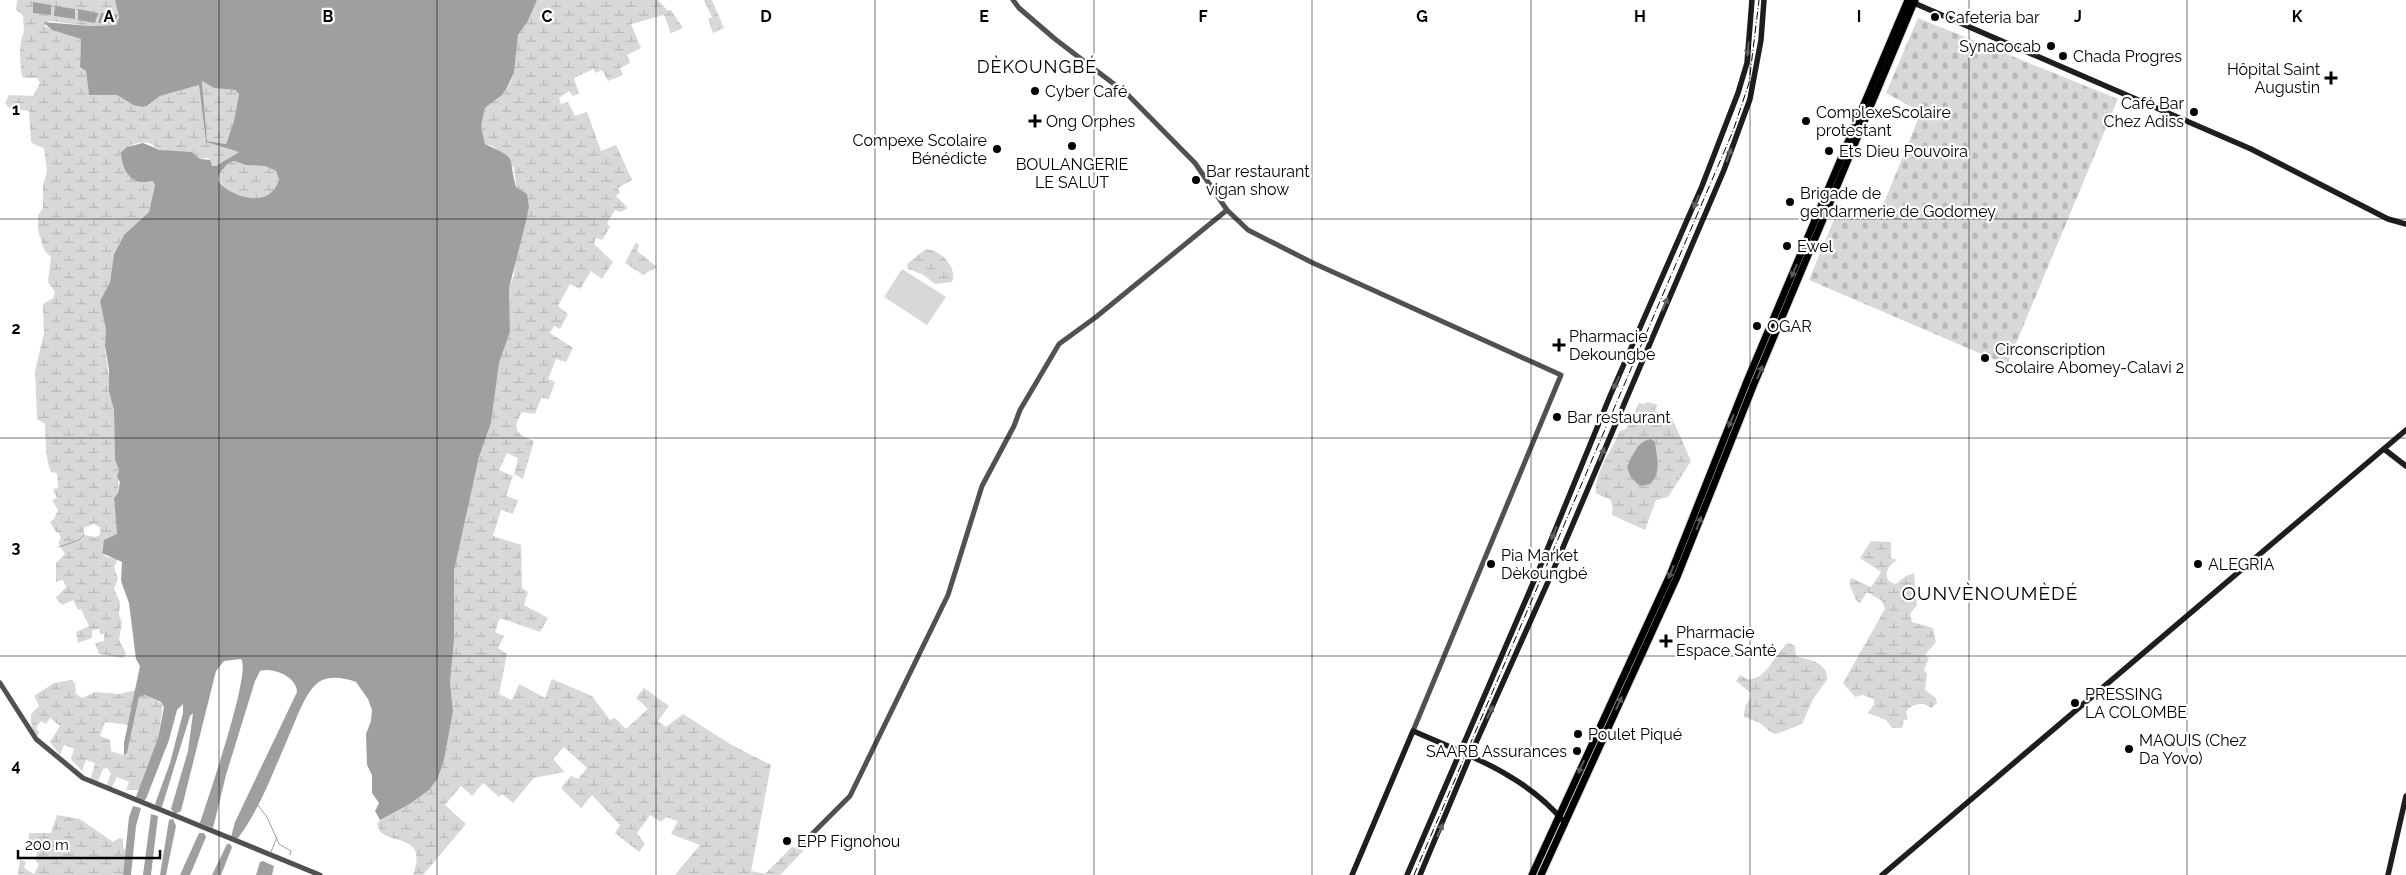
<svg xmlns="http://www.w3.org/2000/svg" width="2406" height="875" font-family="Raleway,sans-serif">
<style>
.grass{fill:#d8d8d8}
.wetland{fill:url(#wetland-marsh);fill-rule:evenodd}
.cemetery{fill:url(#cemetery-stones)}
.water{fill:#9f9f9f;fill-rule:evenodd}
.lines{fill:none;stroke-linecap:round;stroke-linejoin:round}
.stream{stroke:#9f9f9f;stroke-width:1}
.trunk-casing{stroke:#dbdbdb;stroke-width:9}
.tertiary{stroke:#515151;stroke-width:5}
.secondary{stroke:#1e1e1e;stroke-width:5.5}
.trunk{stroke:#000;stroke-width:7}
.rail{stroke:#000;stroke-width:1;stroke-dasharray:8 2.5 1 2.5;stroke-linecap:butt}
.oneway{fill:#626262}
.oneway2{fill:#595959}
.grid{fill:none;stroke:#000;stroke-width:1;stroke-opacity:0.55}
.poi-dot{fill:#000;stroke:#fff;stroke-width:2}
.labels{text-anchor:middle;stroke-width:4.5;stroke-linejoin:round;paint-order:stroke}
.poi-label{font-size:16px;fill:#000;stroke:#fff;text-anchor:start}
.neighbourhood-label{font-size:18px;letter-spacing:1px;fill:#000;stroke:#fff}
.quarter-label{font-size:19px;letter-spacing:1px;fill:#000;stroke:#fff}
.grid-label{font-size:16px;text-anchor:middle;font-weight:bold;fill:#000;stroke:#fff;stroke-width:4.5;stroke-linejoin:round;paint-order:stroke}
</style>
<defs>
<pattern id="wetland-marsh" width="20" height="14" patternUnits="userSpaceOnUse" patternTransform="scale(1.25)"><rect width="20" height="14" fill="#d8d8d8"/><path d="M1 5h8M5 5V1M11 12h8M15 12V8" fill="none" stroke="#b8b8b8"/></pattern>
<pattern id="cemetery-stones" width="16" height="16" patternUnits="userSpaceOnUse" patternTransform="scale(1.25)"><rect width="16" height="16" fill="#d8d8d8"/><path d="M2 7V4a2 2 0 0 1 4 0v3zM10 15v-3a2 2 0 0 1 4 0v3z" fill="#b8b8b8"/></pattern>
</defs>
<rect width="100%" height="100%" fill="#fff"/>
<polygon class="grass" points="902,269 946,297 927,325 884,297"/>
<g class="wetland">
<path d="M17,0h98l4,17 -3,8 -26,1 -41,-5 -4,5 8,4 28,9 -1,26 6,6 3,24h28l16,10 9,2 6,-1 12,-10 39,-11 7,57 33,10 -23,14h-4l-4,-8 -8,1c-11,-9 -21,-6 -35,-8 -6,-1 -9,-4 -14,-7 -9,-4 -24,1 -30,8 0,12 6,28 19,30 5,1 9,-1 13,-1l2,4 -6,27 -27,26 -8,16 -4,28 -10,19 6,29 -1,21 9,59 1,50 4,10 -1,23 -4,5 3,36c-8,6 -16,6 -15,19l5,4 11,2 -4,8 4,12 -4,10 6,13 -1,12 3,9 -3,17 7,13 -3,5 -24,-4 -4,-11 9,-2v-7h-4l-1,-5 -7,1v8l-14,5 -2,-11 13,-6 -8,-17 -3,1 -5,-10 -11,5 -6,-7 10,-11 -3,-7 -7,2v-19l9,-9 -7,-11 3,-5 -2,-5 -3,-1 -6,-10 4,-3 4,-9 -6,-10 5,-2 -4,-9 5,-1 -1,-15 -6,-1c-6,-13 -5,-31 -6,-48l-8,-5 -2,-48 9,-38 -1,-29 10,-6 2,-6 -7,-10 3,-25 -7,-7 -6,-20v-15l5,-7v-23l4,-14 -3,-23 -11,-4 -2,-3 -2,-30 -20,-3 -4,-5 4,-8 24,1 7,-13 -3,-5h-13l-2,-2c-2,-14 -4,-33 2,-44l-1,-17 -7,-5zM94,524l6,3v8l-5,2 -11,-2v-7z"/>
<path d="M537,0h121l10,11 3,-1 12,18 -12,5 -7,-18 -33,9 10,24 -14,7 3,8 -10,5 3,7 -15,6 -6,-11 -6,3 -3,-4 -19,9 5,15 -6,3 -4,-5 -10,7 2,6 7,-2 7,14 12,-4 14,39 15,-6 16,35 -14,8 2,5 -4,3 12,12 -7,4 -6,-2 -8,13 3,4 -8,13 -6,-2 -2,6 19,18 -11,17 -11,-8 -11,18 -10,-5 -12,22 10,8 -8,15 -6,-3 -4,7 23,15 -7,14 -10,-3 -8,20 7,3 -6,17 -8,-1 -6,16 -13,-2c-11,18 -5,23 12,29l-11,38 -9,-5 4,-16 -11,-5 -8,17 14,6 -7,20 12,4 -5,14 -12,-4 -8,26 28,9 1,43 6,4 -4,13 24,13 -8,14 -40,-14 -5,14 9,4 -6,12 9,6 -8,40 13,6 7,-16 26,14 7,-19 40,17 18,24 5,-2 11,11 22,-20 -12,-11 8,-10 25,18 -11,15 8,6 17,-13 47,30 41,21 -20,106 14,3 27,-27 12,3 -24,25h-105l25,-30 -29,-11 7,-13 -12,-4 -5,5 -11,-7 -13,18 8,11 -6,8 -24,-19 5,-8 -28,-30 -11,13 -20,-20 10,-12 7,3 9,-11 -23,-21 -11,12 12,13 -31,6 -21,25 -11,-9 -3,3 -16,-14 -11,13 -11,-10 -16,19 21,19 -43,51h-10c17,-47 -32,-26 -36,-51l3,-4 28,-15 30,-27 6,-18 9,-49 -3,-28 4,-43v-69l25,-114 12,-34 8,-60 11,-31 -1,-44 5,-13 1,-15 14,-53 -6,-15 -7,-5 -2,-19 -21,-22 -8,-2 -4,-18 4,-18 17,-13 6,-7 3,-7 7,-46 10,-14z"/>
<polygon points="704,0 712,0 724,28 713,33 708,19 712,17"/>
<polygon points="202,81 214,88 235,90 239,94 234,121 226,144 207,141"/>
<path d="M234,161l12,4 19,1 11,5 3,9c-12,35 -60,13 -61,-3l10,-15z"/>
<polygon points="636,242 639,245 637,251 657,267 643,275 625,263"/>
<path d="M926,249c14,1 32,18 26,33l-17,2 -13,-10 -14,-5 -1,-5z"/>
<path d="M1648,402l9,3 -2,5 17,8 19,43 -23,36 -12,3 -11,30 -33,-15c2,-20 -3,-14 -16,-22 -3,-17 17,-45 24,-62l6,-2 13,-26 4,1zM1655,442l3,18 -18,26 -9,-8 -3,-11 7,-18z"/>
<path d="M1871,541l20,1v16l6,2c-11,6 -16,21 -1,24l10,-8 8,-3 3,32 -7,9 2,8 21,6 3,14 -11,13 4,3 -5,12 3,4 -2,16 11,8 1,5 -6,5c-7,-7 -20,-4 -25,4l2,7 -4,1 -2,8h-10l-6,-8 -18,-7 6,-9v-5l-11,-4 -8,2 -12,-14 42,-74 -3,-8 -15,-9 -7,11 -4,-3 -7,-17 2,-5 20,9 10,-15 -21,-14z"/>
<path d="M1789,643l6,3 1,10c12,4 33,6 31,24l-14,19 -11,25 -26,10 -7,-3 -9,-8 -16,-6 1,-10 6,-10v-4l-15,-12 4,-6 9,5 11,-4 8,-8 18,-24z"/>
<polygon points="72,680 75,683 76,694 82,698 95,692 119,694 136,690 128,725 105,722 100,736 110,740 111,751 126,756 127,753 139,697 145,695 163,704 158,738 139,790 126,790 129,782 117,777 111,789 106,786 111,774 107,768 103,769 97,784 90,781 95,763 86,760 82,771 71,759 74,749 64,745 60,755 50,742 60,726 50,718 46,724 41,721 36,728 39,732 37,736 32,731 31,714 39,706 34,696 54,683"/>
<polygon points="57,815 80,819 113,842 119,838 123,839 123,848 126,850 123,875 18,875 20,859 26,862 24,868 34,874 39,864 36,862 37,850 28,847 29,833 51,833"/>
</g>
<polygon class="cemetery" points="1918,18 2118,99 2007,365 1809,280 1840,205 1877,220 1921,112 1886,93"/>
<g class="water">
<path d="M115,0h422l-9,21 -10,14 -4,37 -7,16 -5,7 -17,13 -4,18 4,18c34,16 22,10 31,43l11,7 2,13 -3,14 -17,67 1,44 -11,31 -8,60 -12,34 -25,114v69l-4,43 3,28 -9,49 -6,18 -9,12 -21,15 -28,15 -5,-9 4,-8 -7,-10v-18l-5,-10 -1,-31 5,-13 1,-11 -4,-11 -12,-17c-11,-4 -27,-7 -37,0 -14,9 -24,41 -31,56 -15,34 -28,71 -50,100l-3,1 -4,-2 4,-15 62,-130c0,-15 -24,-25 -37,-21l-5,10 -29,94 -13,53 -13,-5c7,-22 52,-152 41,-164l-17,2 -8,10 -35,140 -6,3 -4,-5 17,-58 5,-38 -3,3 -28,91 -2,1 -5,-4 15,-41 13,-50v-9l-6,6 -8,30 -23,59 -3,2 -7,-4 22,-59 6,-31 -3,-5 -16,-7 -6,2 -12,56 -3,3v-13l16,-77 -4,-7 -7,-56 -8,-22 1,-19 -20,-9 2,-13 13,-6 -3,-36 4,-5 2,-11 -3,-5 2,-7 -4,-10 -1,-50 -5,-19v-21l-4,-24 1,-16 -6,-29 10,-19 4,-28 10,-19 25,-23 6,-27 -2,-4c-4,0 -8,2 -13,1 -13,-2 -19,-18 -19,-30l6,-5 16,-4 17,7 31,2 9,7 10,1 2,6h4l23,-14 -33,-10 -7,-57 -39,11 -13,10 -5,1 -9,-2 -16,-10h-28l-3,-24 -6,-4 1,-28 -29,-9 -9,-8 47,4 26,-1 3,-8zM202,81l12,7 21,2 4,4 -5,27 -8,23 -19,-3zM234,161l12,4 19,1 11,5 3,9c-12,36 -61,9 -61,-1 0,-5 7,-12 10,-16z"/>
<polygon points="33,2 51,5 51,15 33,13"/>
<polygon points="55,6 75,9 75,19 54,16"/>
<polygon points="78,9 98,13 95,23 78,20"/>
<polygon points="101,13 117,15 116,23 98,23"/>
<path d="M1651,439l4,3c2,15 7,30 -5,42l-10,2 -9,-8 -4,-11c6,-12 9,-25 24,-28z"/>
<polygon points="133,806 141,808 136,826 131,875 123,875 129,817"/>
<polygon points="151,814 158,816 151,875 143,875"/>
<polygon points="173,819 176,826 166,875 160,875 169,820"/>
<polygon points="199,833 204,833 206,837 190,875 180,875"/>
<polygon points="227,844 230,844 232,847 221,875 212,875"/>
<polygon points="263,861 274,866 272,875 256,875 260,862"/>
</g>
<g class="lines">
<g class="stream">
<polyline points="59,547 79,540 84,535"/>
<polyline points="257,804 267,817 279,844 291,851 290,855"/>
<polyline points="271,852 277,837"/>
</g>
<g class="trunk-casing">
<g id="trunk">
<polyline points="1532,875 1670,575 1747,381 1908,0"/>
<polyline points="1541,875 1677,577 1754,384 1915,0"/>
</g>
</g>
<g class="tertiary">
<polyline points="1013,0 1019,8 1055,39 1127,94 1195,163 1227,210 1248,230 1313,263 1561,375 1413,731"/>
<polyline points="0,683 36,739 83,778 320,875"/>
<polyline points="802,844 850,796 948,595 982,486 1014,426 1020,410 1059,344 1096,317 1227,210"/>
</g>
<g class="secondary">
<polyline points="1914,3 2251,149 2388,219 2406,224"/>
<polyline points="2384,449 2406,466"/>
<path d="M1352,875l61,-144c53,23 113,44 151,91"/>
<polyline points="1407,875 1540,567 1610,396 1702,186 1738,93 1747,63 1752,0"/>
<polyline points="1420,875 1470,756 1552,573 1724,170 1750,99 1761,40 1764,0"/>
<polyline points="1882,875 2406,430"/>
<polyline points="2388,875 2406,796"/>
</g>
<use href="#trunk" class="trunk"/>
<polyline class="rail" points="1414,875 1733,131 1749,83 1759,0"/>
</g>
<defs><path id="oneway-solid" d="M-6-.8H1V-3.2L6.5 0L1 3.2V.8H-6Z" transform="scale(1.25)"/></defs>
<g class="oneway">
<use href="#oneway-solid" transform="translate(1748 49) rotate(96)"/>
<use href="#oneway-solid" transform="translate(1729 155) rotate(-70)"/>
<use href="#oneway-solid" transform="translate(1696 202) rotate(113)"/>
<use href="#oneway-solid" transform="translate(1665 304) rotate(-67)"/>
<use href="#oneway-solid" transform="translate(1616 383) rotate(115)"/>
<use href="#oneway-solid" transform="translate(1602 454) rotate(-67)"/>
<use href="#oneway-solid" transform="translate(1554 533) rotate(112)"/>
<use href="#oneway-solid" transform="translate(1490 712) rotate(-65)"/>
<use href="#oneway-solid" transform="translate(1440 830) rotate(-67)"/>
</g>
<g class="oneway2">
<use href="#oneway-solid" transform="translate(1794 271) rotate(113)"/>
<use href="#oneway-solid" transform="translate(1760 372) rotate(-67)"/>
<use href="#oneway-solid" transform="translate(1731 421) rotate(112)"/>
<use href="#oneway-solid" transform="translate(1699 523) rotate(-69)"/>
<use href="#oneway-solid" transform="translate(1671 572) rotate(112)"/>
<use href="#oneway-solid" transform="translate(1619 703) rotate(-65)"/>
<use href="#oneway-solid" transform="translate(1581 767) rotate(115)"/>
</g>
<path class="grid" d="M219,0v875M437,0v875M656,0v875M875,0v875M1094,0v875M1312,0v875M1531,0v875M1750,0v875M1969,0v875M2187,0v875M0,219h2406M0,438h2406M0,656h2406"/>
<g class="poi-dot">
<circle cx="1935" cy="17" r="5"/>
<circle cx="2051" cy="46" r="5"/>
<circle cx="2063" cy="56" r="5"/>
<path d="M2328.5 70.5h5v5h5v5h-5v5h-5v-5h-5v-5h5z"/>
<circle cx="1035" cy="91" r="5"/>
<circle cx="2194" cy="112" r="5"/>
<path d="M1032.5 113.5h5v5h5v5h-5v5h-5v-5h-5v-5h5z"/>
<circle cx="1806" cy="121" r="5"/>
<circle cx="1072" cy="146" r="5"/>
<circle cx="997" cy="149" r="5"/>
<circle cx="1829" cy="151" r="5"/>
<circle cx="1196" cy="180" r="5"/>
<circle cx="1790" cy="202" r="5"/>
<circle cx="1787" cy="246" r="5"/>
<circle cx="1757" cy="326" r="5"/>
<path d="M1556.5 337.5h5v5h5v5h-5v5h-5v-5h-5v-5h5z"/>
<circle cx="1985" cy="358" r="5"/>
<circle cx="1557" cy="417" r="5"/>
<circle cx="1491" cy="564" r="5"/>
<circle cx="2198" cy="564" r="5"/>
<path d="M1663.5 633.5h5v5h5v5h-5v5h-5v-5h-5v-5h5z"/>
<circle cx="2075" cy="703" r="5"/>
<circle cx="1578" cy="734" r="5"/>
<circle cx="2129" cy="749" r="5"/>
<circle cx="1577" cy="751" r="5"/>
<circle cx="787" cy="841" r="5"/>
</g>
<g class="labels">
<g class="poi-label">
<text x="1945" y="23">Cafeteria bar</text>
<text x="2041" y="52" text-anchor="end">Synacocab</text>
<text x="2073" y="62">Chada Progres</text>
<text x="2320" y="75" text-anchor="end">Hôpital Saint<tspan x="2320" dy="18">Augustin</tspan></text>
<text x="1045" y="97">Cyber Café</text>
<text x="2184" y="109" text-anchor="end">Café Bar<tspan x="2184" dy="18">Chez Adiss</tspan></text>
<text x="1816" y="118">ComplexeScolaire<tspan x="1816" dy="18">protestant</tspan></text>
<text x="1046" y="127">Ong Orphes</text>
<text x="987" y="146" text-anchor="end">Compexe Scolaire<tspan x="987" dy="18">Bénédicte</tspan></text>
<text x="1839" y="157">Ets Dieu Pouvoira</text>
<text x="1072" y="170" text-anchor="middle">BOULANGERIE<tspan x="1072" dy="18">LE SALUT</tspan></text>
<text x="1206" y="177">Bar restaurant<tspan x="1206" dy="18">vigan show</tspan></text>
<text x="1800" y="199">Brigade de<tspan x="1800" dy="18">gendarmerie de Godomey</tspan></text>
<text x="1797" y="252">Ewel</text>
<text x="1767" y="332">OGAR</text>
<text x="1569" y="342">Pharmacie<tspan x="1569" dy="18">Dekoungbe</tspan></text>
<text x="1995" y="355">Circonscription<tspan x="1995" dy="18">Scolaire Abomey-Calavi 2</tspan></text>
<text x="1567" y="423">Bar restaurant</text>
<text x="1501" y="561">Pia Market<tspan x="1501" dy="18">Dèkoungbé</tspan></text>
<text x="2208" y="570">ALEGRIA</text>
<text x="1676" y="638">Pharmacie<tspan x="1676" dy="18">Espace Santé</tspan></text>
<text x="2085" y="700">PRESSING<tspan x="2085" dy="18">LA COLOMBE</tspan></text>
<text x="1588" y="740">Poulet Piqué</text>
<text x="2139" y="746">MAQUIS (Chez<tspan x="2139" dy="18">Da Yovo)</tspan></text>
<text x="1567" y="757" text-anchor="end">SAARB Assurances</text>
<text x="797" y="847">EPP Fignohou</text>
</g>
<g class="neighbourhood-label">
<text x="1037" y="73">DÈKOUNGBÉ</text>
</g>
<g class="quarter-label">
<text x="1990" y="600">OUNVÈNOUMÈDÉ</text>
</g>
</g>
<g class="grid-label">
<text x="109" y="22">A</text>
<text x="328" y="22">B</text>
<text x="547" y="22">C</text>
<text x="766" y="22">D</text>
<text x="984" y="22">E</text>
<text x="1203" y="22">F</text>
<text x="1422" y="22">G</text>
<text x="1640" y="22">H</text>
<text x="1859" y="22">I</text>
<text x="2078" y="22">J</text>
<text x="2297" y="22">K</text>
<text x="16" y="115">1</text>
<text x="16" y="334">2</text>
<text x="16" y="553">3</text>
<text x="16" y="771">4</text>
</g>
<path d="M18 850v8h142v-8" fill="none" stroke="#000000" stroke-width="2.5"/>
<text x="25" y="850" font-size="15" fill="#000000" stroke="#ffffff" stroke-width="4" paint-order="stroke">200 m</text>
</svg>
